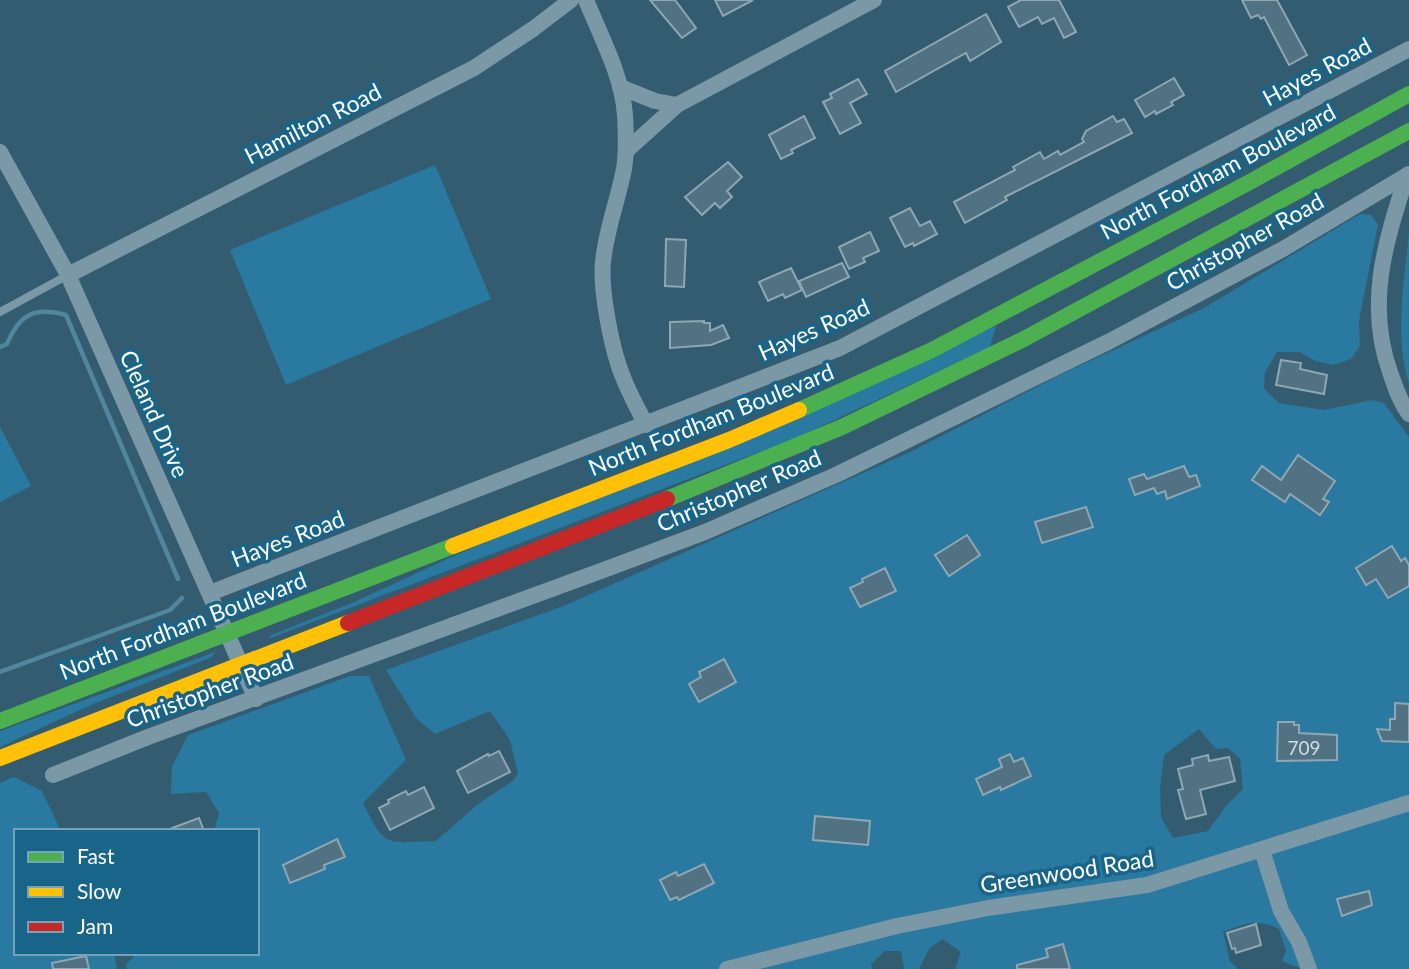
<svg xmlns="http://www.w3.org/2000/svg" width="1409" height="969" font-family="Lato,sans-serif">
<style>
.green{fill:#2979a0;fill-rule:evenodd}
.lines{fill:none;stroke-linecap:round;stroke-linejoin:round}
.stream{stroke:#50869e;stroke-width:4.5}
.building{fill:#517282;stroke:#8ea7b3;stroke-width:2}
.lane{stroke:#7a98a5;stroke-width:8}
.street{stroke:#7a98a5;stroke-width:16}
.fast{stroke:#4caf50;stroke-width:16}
.slow{stroke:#ffc107;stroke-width:16}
.jam{stroke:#c62828;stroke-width:16}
.labels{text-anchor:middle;stroke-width:7;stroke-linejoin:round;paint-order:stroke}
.number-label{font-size:19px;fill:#d4dce0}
.street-label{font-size:23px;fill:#fff;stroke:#19658a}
</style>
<rect width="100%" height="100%" fill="#335c70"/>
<g class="green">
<polygon points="435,165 491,299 286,385 230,250"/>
<path d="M1360,214l11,1 7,9 -19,97 1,25 -9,13 -17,6 -19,-4 -15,-9h-23l-12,20 -1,17 15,14 45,7 48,-10 12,3 25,34v532h-107l-20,-8 4,-10 -7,-22c-20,-11 -36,-5 -56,3l7,29 8,8h-283l6,-17 -19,-13 -13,10 -10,20h-15l-3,-18h-16l-14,13 1,5h-745l-1,-5 12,-11h119v-122h-43l5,-18 -13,-21 -35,2 1,-27 16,-32 162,-59h19l37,84 -43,43c23,47 23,39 73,38l42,-37 35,-23 5,-8 -8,-33 -20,-29 -55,23 -19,-16 -30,-48 180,-65 344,-153 154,-79 140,-65zM1199,729l17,20 12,-1 12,11 3,30 -17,17 -18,25 -35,7 -12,-21 -1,-29 4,-33z"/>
<path d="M1409,233v151c-15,-49 -5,-101 0,-151z"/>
<polygon points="996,326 990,347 796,438 268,639 271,635 352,603 460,553"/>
<polygon points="0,427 31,486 0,502"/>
<polygon points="215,652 212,657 93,704 0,747 0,731"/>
<polygon points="14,777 42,791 61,831 16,831 16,953 114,953 117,969 0,969 0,783"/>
</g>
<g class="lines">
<g class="stream">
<path d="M0,347l7,-3c12,-29 27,-38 59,-29l112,264"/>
<polyline points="0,672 170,610 182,598"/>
</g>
</g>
<g class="building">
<polygon points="650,0 675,0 696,28 682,38"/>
<polygon points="715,0 753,0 723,16"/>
<polygon points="1021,0 1059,0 1076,32 1064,38 1054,18 1042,24 1038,17 1019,27 1008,7"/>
<polygon points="1242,0 1277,0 1307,55 1289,65 1264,17 1261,19 1258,15 1251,18"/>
<polygon points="986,14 1001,42 970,61 966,53 896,92 885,71"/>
<polygon points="1174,78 1184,95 1171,102 1173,105 1156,114 1155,111 1145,117 1135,100"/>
<polygon points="858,79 867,94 850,103 861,123 840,134 823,102 832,98 830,94"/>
<polygon points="804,116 815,138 791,150 793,153 781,159 769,135"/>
<polygon points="1113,116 1117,122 1124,119 1132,133 1005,197 1007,200 965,223 954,202 1015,170 1013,167 1040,152 1044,159 1058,151 1060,155 1084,142 1082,139 1086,131"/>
<polygon points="728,162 742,177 727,191 732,197 720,208 715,203 702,215 685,197"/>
<polygon points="910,208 920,226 930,221 937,234 914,246 913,243 905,247 890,218"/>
<polygon points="870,232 879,251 863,258 865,262 849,269 839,247"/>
<polygon points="666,239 686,240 684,287 665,286"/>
<polygon points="842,263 849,277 806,297 799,281"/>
<polygon points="791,268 802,290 785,298 783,294 768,301 759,282"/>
<polygon points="704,321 704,323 710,323 710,331 723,325 729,338 711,345 670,348 670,322"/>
<polygon points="1281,360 1301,363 1300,369 1327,375 1324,394 1276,385"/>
<polygon points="1298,455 1335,481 1323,499 1329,502 1320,515 1290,494 1285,502 1252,480 1262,466 1281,480"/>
<polygon points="1184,466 1189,477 1196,475 1200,486 1167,499 1165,491 1157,494 1154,488 1135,495 1129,479 1144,474 1147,479"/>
<polygon points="1086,507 1093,527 1042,543 1035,522"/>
<polygon points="967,535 980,555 949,576 935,555"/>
<polygon points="1392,546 1401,561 1405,558 1409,565 1409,586 1388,598 1376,579 1366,585 1356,568"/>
<polygon points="885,568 896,591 860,607 850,588 863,582 862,579"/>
<polygon points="724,659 736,682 699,702 689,684 701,677 699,672"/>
<polygon points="1395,703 1409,704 1409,742 1382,741 1377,729 1390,730 1390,719 1395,719"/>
<polygon points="1278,722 1294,722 1294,725 1299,725 1299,733 1337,735 1337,760 1277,761"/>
<polygon points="499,751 510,772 468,793 457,771 488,754 489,756"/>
<polygon points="1010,754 1014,762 1023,758 1031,776 1001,790 1000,787 983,795 976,779 1002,767 999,759"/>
<polygon points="1208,755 1209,761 1229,757 1235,781 1200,790 1206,814 1186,819 1178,790 1183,789 1178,769 1193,765 1192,759"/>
<polygon points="424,787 434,808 390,830 379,808 389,803 388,800 406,791 408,795"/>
<polygon points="815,816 870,821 868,845 813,840"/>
<polygon points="199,818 204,831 168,831 167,830"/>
<polygon points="337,839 345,857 324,865 325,869 290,883 283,865"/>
<polygon points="704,864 714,883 679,900 677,897 670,900 660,880 676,872 678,876"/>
<polygon points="1369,891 1372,905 1342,916 1337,899"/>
<polygon points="1256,924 1261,945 1236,953 1235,948 1232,949 1227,933"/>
<polygon points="1063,944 1070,969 1017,969 1017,965 1048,957 1046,949"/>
<polygon points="86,956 89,969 53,969 52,963"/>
</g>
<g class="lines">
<polyline class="lane" points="0,312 68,275"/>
<g class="street">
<path d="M586,0c15,37 36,75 39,115 1,18 2,36 -1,54 -6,31 -18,61 -21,93 -3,28 9,89 20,115 6,16 15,32 23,48"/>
<polyline points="620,87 655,101 677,105"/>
<polyline points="626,151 677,105 874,0"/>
<polyline points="0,152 68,275 256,699"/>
<path d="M1407,175c-22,68 -42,130 -16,200 5,14 9,27 18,39"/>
<polyline points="68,275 474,68 533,29 571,0"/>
<polyline points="210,593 840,348 1409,49"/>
<polyline points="53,775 148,737 609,568 705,532 838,474 1110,341 1283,249 1409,174"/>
<polyline points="1262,850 1281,911 1299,942 1309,969"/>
<polyline points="727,969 897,926 988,908 1147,885 1409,803"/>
</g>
<g class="fast">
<polyline points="799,410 932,350 1248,183 1409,94"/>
<polyline points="667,499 842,427 1022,340 1409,131"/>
<polyline points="0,721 453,546"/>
</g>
<g class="slow">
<polyline points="453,546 729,440 799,410"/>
<polyline points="0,758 348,623"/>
</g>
<polyline class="jam" points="348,623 667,499"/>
</g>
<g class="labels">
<g class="number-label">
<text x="1304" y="755">709</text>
</g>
<g class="street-label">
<text transform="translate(1317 72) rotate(-28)" y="8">Hayes Road</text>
<text transform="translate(313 124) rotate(-27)" y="8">Hamilton Road</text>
<text transform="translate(1218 172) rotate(-28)" y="8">North Fordham Boulevard</text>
<text transform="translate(1245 242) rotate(-29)" y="8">Christopher Road</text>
<text transform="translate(814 330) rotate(-24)" y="8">Hayes Road</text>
<text transform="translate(154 414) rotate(66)" y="8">Cleland Drive</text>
<text transform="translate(711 420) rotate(-22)" y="8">North Fordham Boulevard</text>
<text transform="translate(739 491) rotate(-23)" y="8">Christopher Road</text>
<text transform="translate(288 539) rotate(-21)" y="8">Hayes Road</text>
<text transform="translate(183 626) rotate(-21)" y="8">North Fordham Boulevard</text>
<text transform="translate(210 691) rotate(-20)" y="8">Christopher Road</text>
<text transform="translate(1067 872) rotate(-9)" y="8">Greenwood Road</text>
</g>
</g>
<rect x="14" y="829" width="245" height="126" fill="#19658a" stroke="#75a3b9" stroke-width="2"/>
<rect x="28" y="852" width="35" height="10" fill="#4caf50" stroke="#75a3b9" stroke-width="2"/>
<text x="77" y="864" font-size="21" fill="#ffffff">Fast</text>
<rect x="28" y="887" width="35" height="10" fill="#ffc107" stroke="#75a3b9" stroke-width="2"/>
<text x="77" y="899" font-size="21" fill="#ffffff">Slow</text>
<rect x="28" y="922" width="35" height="10" fill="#c62828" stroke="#75a3b9" stroke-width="2"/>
<text x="77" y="934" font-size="21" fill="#ffffff">Jam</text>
</svg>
